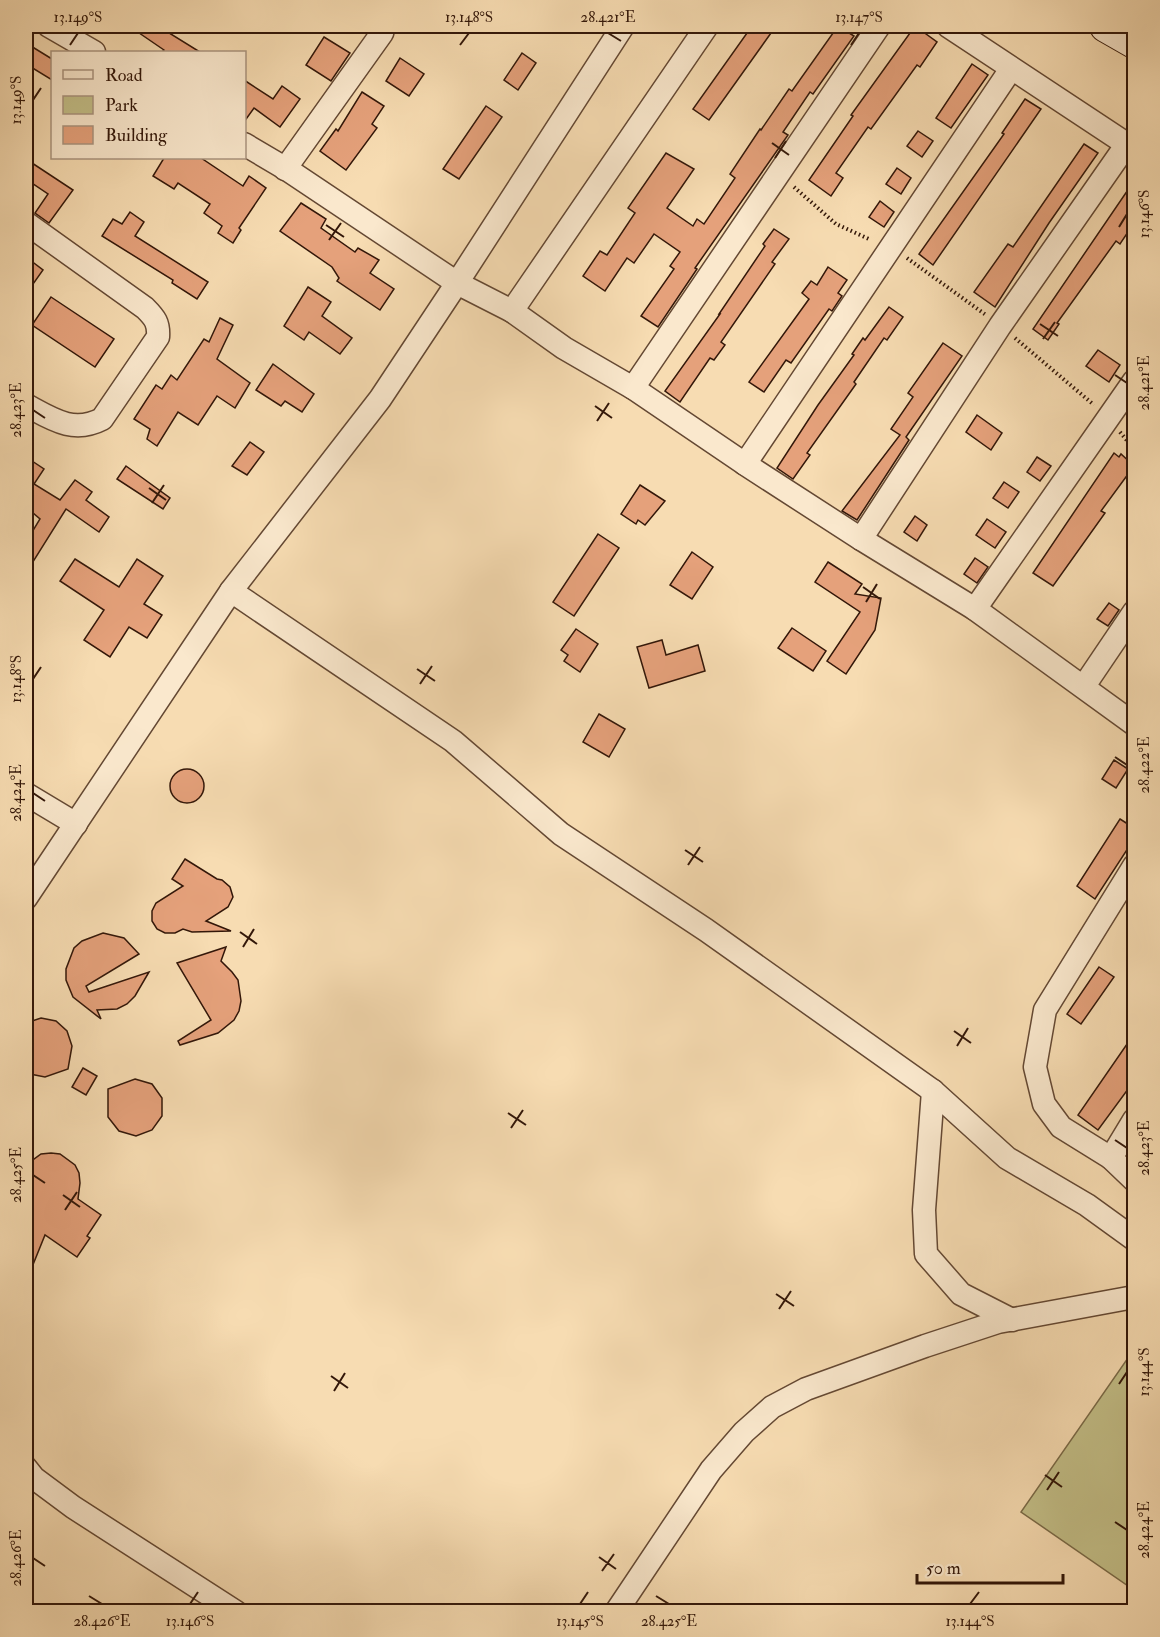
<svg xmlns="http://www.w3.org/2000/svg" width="1160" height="1637" font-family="'IM FELL Double Pica',serif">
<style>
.green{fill:#c3bf88;stroke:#7b6b48;stroke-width:1.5}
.building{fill:#e5a17b;stroke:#331709;stroke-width:1.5}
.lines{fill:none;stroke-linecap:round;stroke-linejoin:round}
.minor-casing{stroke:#644833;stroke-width:25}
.secondary-casing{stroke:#331709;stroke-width:34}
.path{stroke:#331709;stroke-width:4;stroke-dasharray:1.5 3;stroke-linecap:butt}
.minor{stroke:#fae8cd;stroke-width:22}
.secondary{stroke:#fae8cd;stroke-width:32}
.ticks{fill:none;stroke:#331709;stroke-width:2}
.neatline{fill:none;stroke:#331709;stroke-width:2}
.ticks-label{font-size:15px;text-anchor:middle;fill:#331709}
</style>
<rect width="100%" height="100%" fill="#f7dcb2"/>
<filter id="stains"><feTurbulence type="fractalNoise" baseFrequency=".00333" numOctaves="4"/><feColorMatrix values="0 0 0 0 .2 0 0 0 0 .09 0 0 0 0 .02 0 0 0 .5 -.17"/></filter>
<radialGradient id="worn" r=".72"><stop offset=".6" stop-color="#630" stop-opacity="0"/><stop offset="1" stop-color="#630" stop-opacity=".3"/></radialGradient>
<polygon class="green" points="1130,1355 1134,1358 1134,1590 1021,1512"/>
<g class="building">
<polygon points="129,26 158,26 200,52 162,52 164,50"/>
<polygon points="752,26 776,26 709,120 693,109"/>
<polygon points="838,26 854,36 813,94 810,92 783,132 788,135 695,268 697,269 658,327 641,316 674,269 670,266 680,252 654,234 634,263 627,258 605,291 583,276 600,251 607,255 635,213 628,208 666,153 694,169 667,208 693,226 697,219 704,224 735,178 730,174 760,129 761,130 789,89 792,91"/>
<polygon points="915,26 937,42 920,67 917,65 871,129 868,127 836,173 843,178 831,196 809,180 853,116 851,115"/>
<polygon points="324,37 350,53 331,81 306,65"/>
<polygon points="26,43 52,59 52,80 26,64"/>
<polygon points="522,53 536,63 518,90 504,80"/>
<polygon points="400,58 424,74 409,96 386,81"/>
<polygon points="972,64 988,75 951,128 936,118"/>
<polygon points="244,80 273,99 282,86 300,99 280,127 254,108 244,122"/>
<polygon points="362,92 384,106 372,124 377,128 346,170 320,151 336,129 338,131"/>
<polygon points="1025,99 1041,109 933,265 919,254 1004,134 1002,133"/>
<polygon points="486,106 502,117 459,179 443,169"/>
<polygon points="918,131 933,141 922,157 907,146"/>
<polygon points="1084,144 1098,153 1049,223 995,307 974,292 1008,244 1013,247"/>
<polygon points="164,158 201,158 243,186 249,176 266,188 239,228 241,230 233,243 218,233 222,226 204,213 210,204 178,183 174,189 153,176"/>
<polygon points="32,163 73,190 49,223 35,213 48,194 26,179 26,173"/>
<polygon points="897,168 911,178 901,194 886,184"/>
<polygon points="1134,181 1134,223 1120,244 1116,241 1057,323 1059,324 1048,340 1033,329"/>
<polygon points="880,201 894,212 884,227 869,217"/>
<polygon points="301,203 326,219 321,228 355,252 358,248 379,260 370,273 394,289 380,310 337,281 339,278 332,267 280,231"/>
<polygon points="130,212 144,222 135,236 208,282 197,299 172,283 173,280 102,236 113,219 122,224"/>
<polygon points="774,229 789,239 772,262 775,264 721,342 725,345 714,360 710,358 680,402 665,391 720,314 719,314 765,246 763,244"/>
<polygon points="26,257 43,270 26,294"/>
<polygon points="828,267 847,280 838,293 842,296 832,311 829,309 791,363 786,360 764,392 749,382 809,299 802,293 811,281 817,285"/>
<polygon points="308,287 331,302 322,316 352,338 340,354 309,332 304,340 284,326"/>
<polygon points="51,297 114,339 95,367 32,325"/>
<polygon points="889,307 903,317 887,340 884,338 854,382 856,384 807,453 810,455 793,479 777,468 818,405 854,355 852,354 863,338 865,340"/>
<polygon points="220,318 233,325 217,359 250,383 235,408 217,396 198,425 178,412 157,446 147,439 150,429 134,419 156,385 162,389 171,375 177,380 204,339 209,342"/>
<polygon points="943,343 962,356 906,437 909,440 857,520 842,511 900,435 891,429 913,397 908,393"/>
<polygon points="1098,350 1120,365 1109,382 1086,366"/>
<polygon points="273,364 314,394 302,412 285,401 281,406 256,390"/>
<polygon points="977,415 1002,433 991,450 966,432"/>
<polygon points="250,442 264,452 247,475 232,466"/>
<polygon points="1114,453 1119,457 1121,454 1134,466 1101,511 1105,513 1053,586 1033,573"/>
<polygon points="26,457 44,469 34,484 60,500 75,480 92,492 86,500 109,517 99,532 66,509 26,573 26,542 40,519 26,507"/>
<polygon points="1037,457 1051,466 1040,481 1027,472"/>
<polygon points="126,466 170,498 163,509 117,479"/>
<polygon points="1004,482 1019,492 1008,508 993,498"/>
<polygon points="640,485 665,501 645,525 638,520 636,524 621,514"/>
<polygon points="915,516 927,525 917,541 904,532"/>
<polygon points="987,519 1006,532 995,548 976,535"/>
<polygon points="598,534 619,548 574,616 553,602"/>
<polygon points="692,552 713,567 692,599 670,585"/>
<polygon points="975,558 988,567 977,583 964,574"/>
<polygon points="75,559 119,587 137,559 163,576 144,604 162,615 147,638 129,627 110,657 84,640 104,610 60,581"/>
<polygon points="828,562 862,584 855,594 881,598 875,630 846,674 827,661 860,612 815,582"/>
<polygon points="1109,603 1119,610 1108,626 1097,619"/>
<polygon points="792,628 826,651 813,671 778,648"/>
<polygon points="576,629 598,644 580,672 564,661 568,655 561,650"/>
<polygon points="662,640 666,655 698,645 705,671 649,688 637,647"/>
<polygon points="599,714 625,729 609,757 583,742"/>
<polygon points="1114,760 1128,769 1116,788 1102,779"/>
<circle cx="187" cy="786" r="17"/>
<polygon points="1120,819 1134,828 1134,839 1095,899 1077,886"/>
<polygon points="185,859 217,879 222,880 230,887 233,897 228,907 206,921 231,931 192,932 183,929 175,933 165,933 157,929 152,921 152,911 156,903 183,886 172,879"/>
<polygon points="103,933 124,938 139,954 86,986 89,992 149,972 135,996 127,1004 117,1009 97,1010 101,1019 73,997 66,980 66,969 74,948 82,941"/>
<polygon points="226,947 221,961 232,972 238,980 241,1001 239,1011 234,1020 218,1033 180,1045 178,1041 211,1020 177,963"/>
<polygon points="1099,967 1114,977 1081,1024 1067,1014"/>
<polygon points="41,1018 56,1021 67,1031 72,1046 68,1069 45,1077 30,1074 26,1070 26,1023"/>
<polygon points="1134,1034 1134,1081 1098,1130 1078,1115"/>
<polygon points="83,1068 97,1076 86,1095 72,1087"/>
<polygon points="135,1079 152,1084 162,1098 162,1116 152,1130 136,1136 119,1131 108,1117 108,1089"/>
<polygon points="51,1153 60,1154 75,1165 79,1173 80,1183 78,1199 101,1215 87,1236 90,1238 77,1257 45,1235 26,1282 26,1165 41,1154"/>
</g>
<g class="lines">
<g class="minor-casing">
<g id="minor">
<polyline points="49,26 94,52"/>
<polyline points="707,26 512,311 564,348 633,388 745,464 861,539 975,609 1134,724"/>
<polyline points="948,26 1134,149"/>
<polyline points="244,144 288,170 457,283 512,311"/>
<polyline points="285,169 382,33 378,26"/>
<path d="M26,223l119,85c10,10 14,15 13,29l-56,82c-29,15 -50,0 -76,-14"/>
<polyline points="633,388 879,26"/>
<polyline points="745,464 1011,69"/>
<polyline points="861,539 1000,326 1127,144"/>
<polyline points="231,591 453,741 561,834 706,930 933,1091 1007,1158 1087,1205 1134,1239"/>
<polyline points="975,609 1134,381"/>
<polyline points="1084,686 1134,612"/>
<polyline points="26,794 76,824"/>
<polyline points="26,898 231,591 380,399 457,283 623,26"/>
<polyline points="933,1091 924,1210 926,1254 961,1294 1012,1320"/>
<polyline points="1134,1120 1111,1158 1134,1180"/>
<polyline points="1111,1158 1061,1127 1044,1104 1035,1067 1045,1010 1134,866"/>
<polyline points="26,1468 34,1478 73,1507 236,1612"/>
<polyline points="616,1612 711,1470 744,1432 772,1407 806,1389 925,1346 998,1322 1134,1297"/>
</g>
</g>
<g class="secondary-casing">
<polyline id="secondary" points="1106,26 1134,42"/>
</g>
<g class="path">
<polyline points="794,187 836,224 871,240"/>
<polyline points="907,258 986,315"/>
<polyline points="1015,338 1094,405"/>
<polyline points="1120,432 1134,449"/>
</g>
<use href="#minor" class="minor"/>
<use href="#secondary" class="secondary"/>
</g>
<path class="ticks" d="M608,33l13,8M70,45l8,-12M460,45l9,-12M851,45l8,-12M33,100l8,-12M772,143l17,12M775,158l11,-17M326,225l18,12M1119,227l8,-13M329,240l12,-17M1040,324l18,12M1043,339l12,-17M1115,375l12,8M595,406l17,12M33,410l12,8M597,421l12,-18M149,488l17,12M152,503l12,-18M863,587l17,12M866,602l11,-18M417,669l18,12M33,679l8,-12M420,684l12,-18M1115,757l12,8M33,793l12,8M685,850l18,12M688,865l12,-18M240,932l17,12M243,947l11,-18M954,1031l17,12M957,1046l11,-18M508,1113l18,12M511,1128l12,-18M1115,1140l12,8M33,1175l12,8M63,1195l17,12M65,1210l12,-18M776,1294l18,12M779,1309l12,-18M331,1376l17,12M1119,1384l8,-12M334,1391l11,-18M1045,1475l17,12M1047,1490l12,-18M1115,1522l12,8M599,1557l17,12M33,1558l12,8M602,1571l12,-17M89,1596l13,8M656,1596l13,8M190,1604l8,-12M580,1604l8,-12M970,1604l9,-12"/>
<rect width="1160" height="1637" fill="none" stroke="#f7dcb2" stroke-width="66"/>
<rect x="51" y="51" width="195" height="108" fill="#fae8cd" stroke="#aa947f" stroke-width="1.5"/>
<rect x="63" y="70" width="30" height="9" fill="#fae8cd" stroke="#aa947f" stroke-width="1.5"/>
<text x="105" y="81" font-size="18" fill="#331709">Road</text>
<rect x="63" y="96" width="30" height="18" fill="#c3bf88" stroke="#aa947f" stroke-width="1.5"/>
<text x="105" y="111" font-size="18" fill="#331709">Park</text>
<rect x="63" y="126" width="30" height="18" fill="#e5a17b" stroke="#aa947f" stroke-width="1.5"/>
<text x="105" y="141" font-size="18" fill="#331709">Building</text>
<path d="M917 1574v9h146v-9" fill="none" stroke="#331709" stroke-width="3"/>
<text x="926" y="1574" font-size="18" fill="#331709" stroke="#fae8cd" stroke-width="4.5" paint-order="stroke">50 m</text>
<rect x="33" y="33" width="1094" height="1571" class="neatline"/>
<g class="ticks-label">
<text x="78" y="22">13.149°S</text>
<text x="469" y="22">13.148°S</text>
<text x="608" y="22">28.421°E</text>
<text x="859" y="22">13.147°S</text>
<text transform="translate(16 100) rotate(-90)" y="5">13.149°S</text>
<text transform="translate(1144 214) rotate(-90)" y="5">13.146°S</text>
<text transform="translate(1144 383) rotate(-90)" y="5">28.421°E</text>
<text transform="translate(16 410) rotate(-90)" y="5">28.423°E</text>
<text transform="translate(16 679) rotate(-90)" y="5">13.148°S</text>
<text transform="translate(1144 765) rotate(-90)" y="5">28.422°E</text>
<text transform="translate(16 793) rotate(-90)" y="5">28.424°E</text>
<text transform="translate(1144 1148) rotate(-90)" y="5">28.423°E</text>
<text transform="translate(16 1175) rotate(-90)" y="5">28.425°E</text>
<text transform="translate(1144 1372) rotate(-90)" y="5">13.144°S</text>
<text transform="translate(1144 1530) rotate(-90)" y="5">28.424°E</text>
<text transform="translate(16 1558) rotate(-90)" y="5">28.426°E</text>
<text x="102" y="1626">28.426°E</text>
<text x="190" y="1626">13.146°S</text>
<text x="580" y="1626">13.145°S</text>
<text x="669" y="1626">28.425°E</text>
<text x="970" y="1626">13.144°S</text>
</g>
<rect width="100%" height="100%" filter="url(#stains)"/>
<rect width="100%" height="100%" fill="url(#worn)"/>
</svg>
